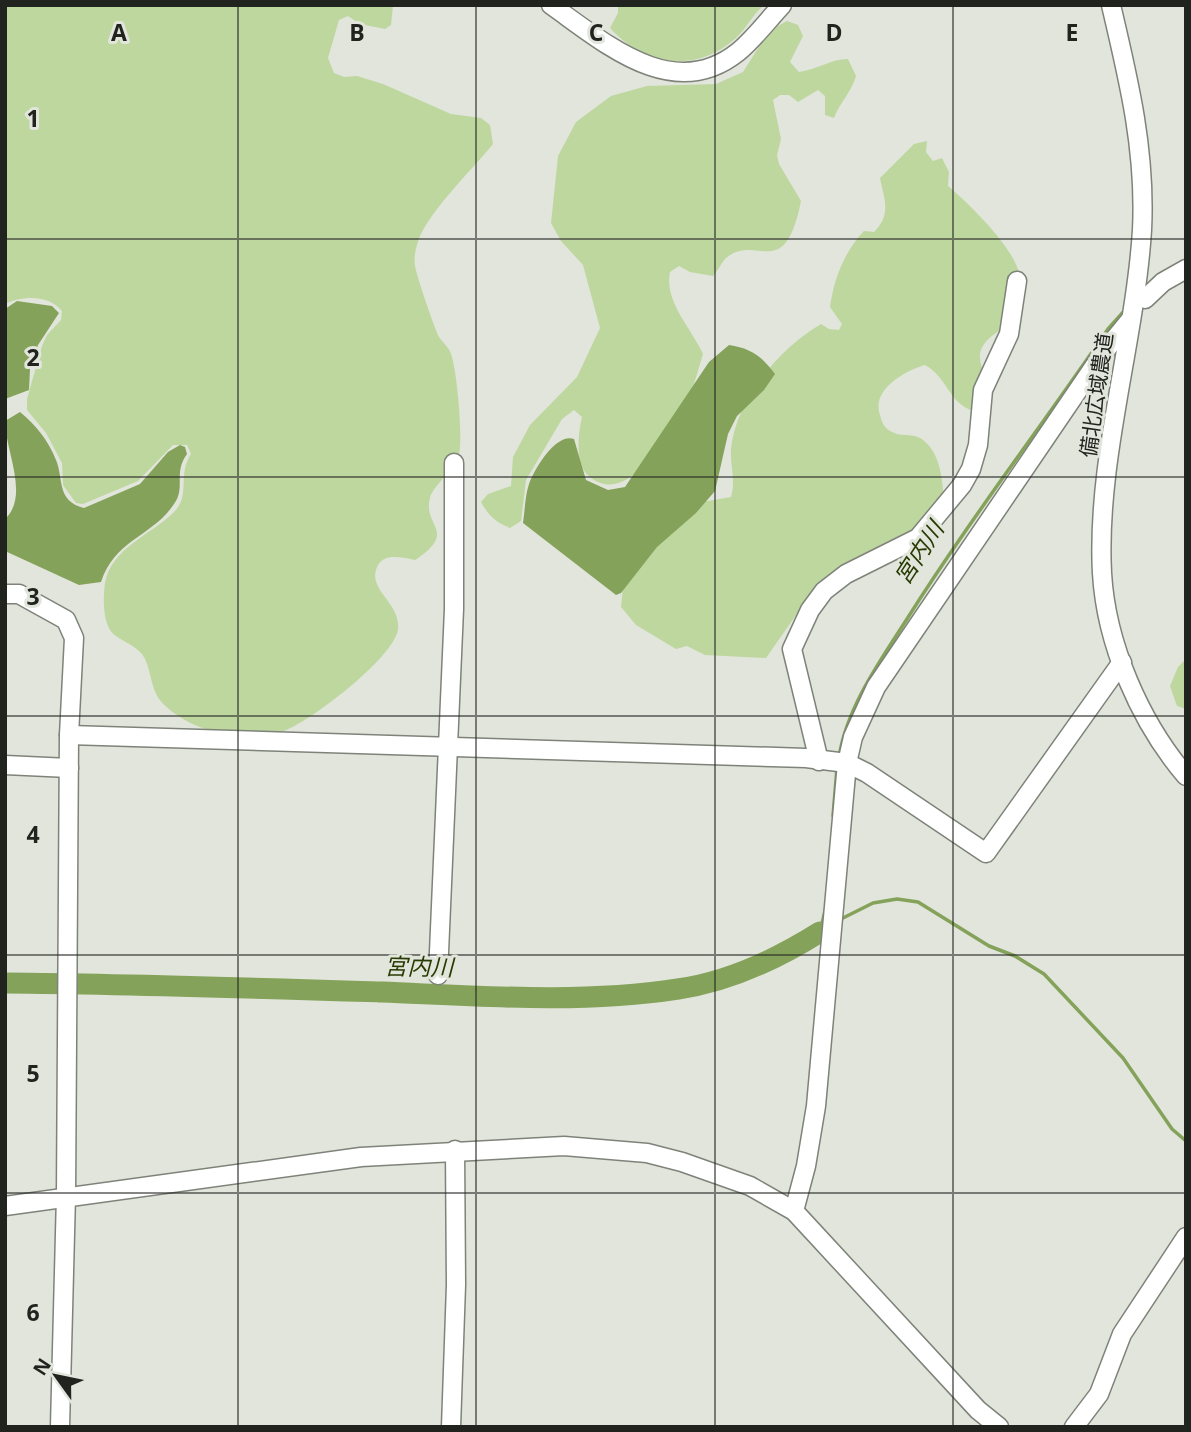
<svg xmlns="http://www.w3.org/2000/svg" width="1191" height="1432" font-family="'Open Sans','Noto Sans JP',sans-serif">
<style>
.green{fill:#bed79f}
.water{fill:#84a259}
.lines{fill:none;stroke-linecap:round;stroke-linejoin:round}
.stream{stroke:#84a259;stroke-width:3.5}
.river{stroke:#84a259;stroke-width:21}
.minor-casing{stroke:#7e837a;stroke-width:21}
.minor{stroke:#fff;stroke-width:18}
.grid{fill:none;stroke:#21231f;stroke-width:2;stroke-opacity:0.55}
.labels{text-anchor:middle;stroke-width:6;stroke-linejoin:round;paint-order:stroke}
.street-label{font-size:21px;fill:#21231f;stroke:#e1e5db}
.water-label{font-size:23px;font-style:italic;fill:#283b02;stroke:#e1e5db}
.grid-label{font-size:23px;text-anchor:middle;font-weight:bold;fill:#21231f;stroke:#e1e5db;stroke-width:6;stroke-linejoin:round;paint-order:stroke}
</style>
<rect width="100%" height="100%" fill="#e1e5db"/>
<g class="green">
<path d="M5,5h388l-2,20 -6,4 -25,-5 -12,-8 -9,4 -11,38 6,15 10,4 13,-1 26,8 68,30 30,4 9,7 3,19c-20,25 -70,73 -76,101 -2,6 -3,15 -2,21 1,8 20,64 24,71 4,6 10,10 12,17 6,16 12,84 8,100 -4,15 -27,33 -29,44 -8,28 29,33 -15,62 -12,-2 -31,-8 -38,7 -10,23 24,36 21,62 -3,28 -90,95 -117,103 -38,12 -96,-1 -122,-33 -9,-13 -8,-33 -17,-45 -8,-9 -16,-11 -26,-18 -14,-9 -13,-39 -11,-53 6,-35 46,-48 69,-71 17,-17 3,-37 17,-58l-4,-9h-14l-35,36 -55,23 -7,-1 -13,-18 -1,-22 -16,-30 -19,-23v-11l15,-53 5,-11 14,-15 1,-9c-12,-16 -40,-16 -57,-7z"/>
<path d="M618,5h146c-12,10 -17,23 -28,33 -40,36 -91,28 -126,-10l8,-15z"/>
<path d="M787,21l11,4 5,11 -13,26 9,10c20,-3 32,-13 49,-13l8,17c-5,17 -16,26 -22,42l-9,-3v-19l-7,-6 -20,12 -9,-7h-9l-7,5 8,39 -4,16 2,9 22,37c-17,84 -44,31 -75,57 -5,5 -8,13 -13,18l-23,-4 -11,-6 -9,6c-6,30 22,57 33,82 -4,13 -8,28 -13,41 -4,11 -13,22 -20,32 -15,23 -44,76 -79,51 -17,-12 -13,-43 -9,-61l-8,-7 -12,9 -36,61 -5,41 -11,7c-15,-6 -22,-13 -29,-26l7,-8 23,-8 2,-29 17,-32 47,-48 23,-49 -17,-63 -22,-24 -10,-18 7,-67 18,-34 35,-26 36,-10 69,-2 27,-12 19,-30 12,-14z"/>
<path d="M927,141l-1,11 7,9 9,-3 7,14 -1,14c20,17 72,66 72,94 0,13 -5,29 -7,43 -69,34 -5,54 -27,90 -38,-2 -35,-34 -61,-48 -21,6 -54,25 -45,50 2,8 4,13 12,17 14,7 24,-3 38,15 11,14 12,34 14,51l-35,42 -69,35 -30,20 -44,63 -61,-3 -18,-9 -11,3 -40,-24 -15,-18 2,-19 29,-40 50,-46 29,-5c5,-17 -1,-31 0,-48 5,-50 48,-100 90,-125l8,5 10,1 3,-6 -12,-17c4,-28 14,-55 34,-76l10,1c18,-18 10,-33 6,-54l34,-34z"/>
<polygon points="1186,659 1186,709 1177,706 1170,686 1178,667"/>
</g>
<g class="water">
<polygon points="17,301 52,306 59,313 38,345 30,369 29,390 5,399 5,309"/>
<path d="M729,345c21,3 33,11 46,29l-11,16 -27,26 -9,18 -13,57 -19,22 -39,34 -36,46 -5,2 -93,-72c2,-13 2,-27 6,-39 6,-16 27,-51 45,-45l12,41 22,10 17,-3 84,-125z"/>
<path d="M20,412c16,13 28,28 36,48 8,19 0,41 28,48l56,-24 28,-32 12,-7 5,2 2,7c-14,19 -1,34 -13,50 -22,33 -59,35 -73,78l-22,3 -74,-34v-32c25,-23 0,-69 0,-98z"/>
</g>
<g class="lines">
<g class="stream">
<path d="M839,757c8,-50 41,-96 68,-138 63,-100 135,-193 201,-290l18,-20"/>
<polyline points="833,816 837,768"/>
<polyline points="839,920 873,903 897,899 918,902 989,946 1015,956 1044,974 1123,1058 1172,1129 1186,1141"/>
<polyline points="820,932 826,907"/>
</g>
<path class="river" d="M5,983c126,1 251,5 377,9 97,4 199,12 296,-3 50,-7 99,-30 142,-57"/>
<g class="minor-casing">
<g id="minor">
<path d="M551,5c54,38 122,99 187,47 16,-13 30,-32 44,-47"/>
<path d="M1111,5c18,76 35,147 31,225 -7,112 -46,231 -40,343 4,71 38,149 84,203"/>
<polyline points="1145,299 1163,282 1186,269"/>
<polyline points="5,594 19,594 66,620 74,638 69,735 66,1195 60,1427"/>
<polyline points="69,735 806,758 847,763 867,773 986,853 1122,662"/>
<polyline points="819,761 792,649 810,610 824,591 846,574 918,538 962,485 971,469 978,445 983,390 1009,334 1017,281"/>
<polyline points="5,765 69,768"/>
<polyline points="438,975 454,609 454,463"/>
<polyline points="5,1206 361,1157 564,1146 647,1153 682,1162 750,1186 794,1211 978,1410 999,1427"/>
<polyline points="794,1211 806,1166 816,1106 847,763 853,737 876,687 1104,352 1131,319"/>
<polyline points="451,1427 456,1285 455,1150"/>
<polyline points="1074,1427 1099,1394 1122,1334 1186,1237"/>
</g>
</g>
<use href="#minor" class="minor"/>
</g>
<path class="grid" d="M238,5v1422M476,5v1422M715,5v1422M953,5v1422M5,239h1181M5,477h1181M5,716h1181M5,955h1181M5,1193h1181"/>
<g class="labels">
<g class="street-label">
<text transform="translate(1097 395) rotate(-82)" y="7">備北広域農道</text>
</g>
<g class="water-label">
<text transform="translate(919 553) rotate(-57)" y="8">宮内川</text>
<text transform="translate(419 967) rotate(1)" y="8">宮内川</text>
</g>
</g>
<g class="grid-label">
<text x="119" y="41">A</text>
<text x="357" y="41">B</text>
<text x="596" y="41">C</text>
<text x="834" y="41">D</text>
<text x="1072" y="41">E</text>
<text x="33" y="127">1</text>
<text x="33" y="366">2</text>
<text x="33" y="605">3</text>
<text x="33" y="843">4</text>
<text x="33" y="1082">5</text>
<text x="33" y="1321">6</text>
</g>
<rect width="1191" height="1432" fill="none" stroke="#21231f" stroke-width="14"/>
<g transform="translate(56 1376) rotate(303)" stroke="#e1e5db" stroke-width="5" paint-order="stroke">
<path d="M0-5L12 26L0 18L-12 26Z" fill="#21231f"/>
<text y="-10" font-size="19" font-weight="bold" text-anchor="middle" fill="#21231f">N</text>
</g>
</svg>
